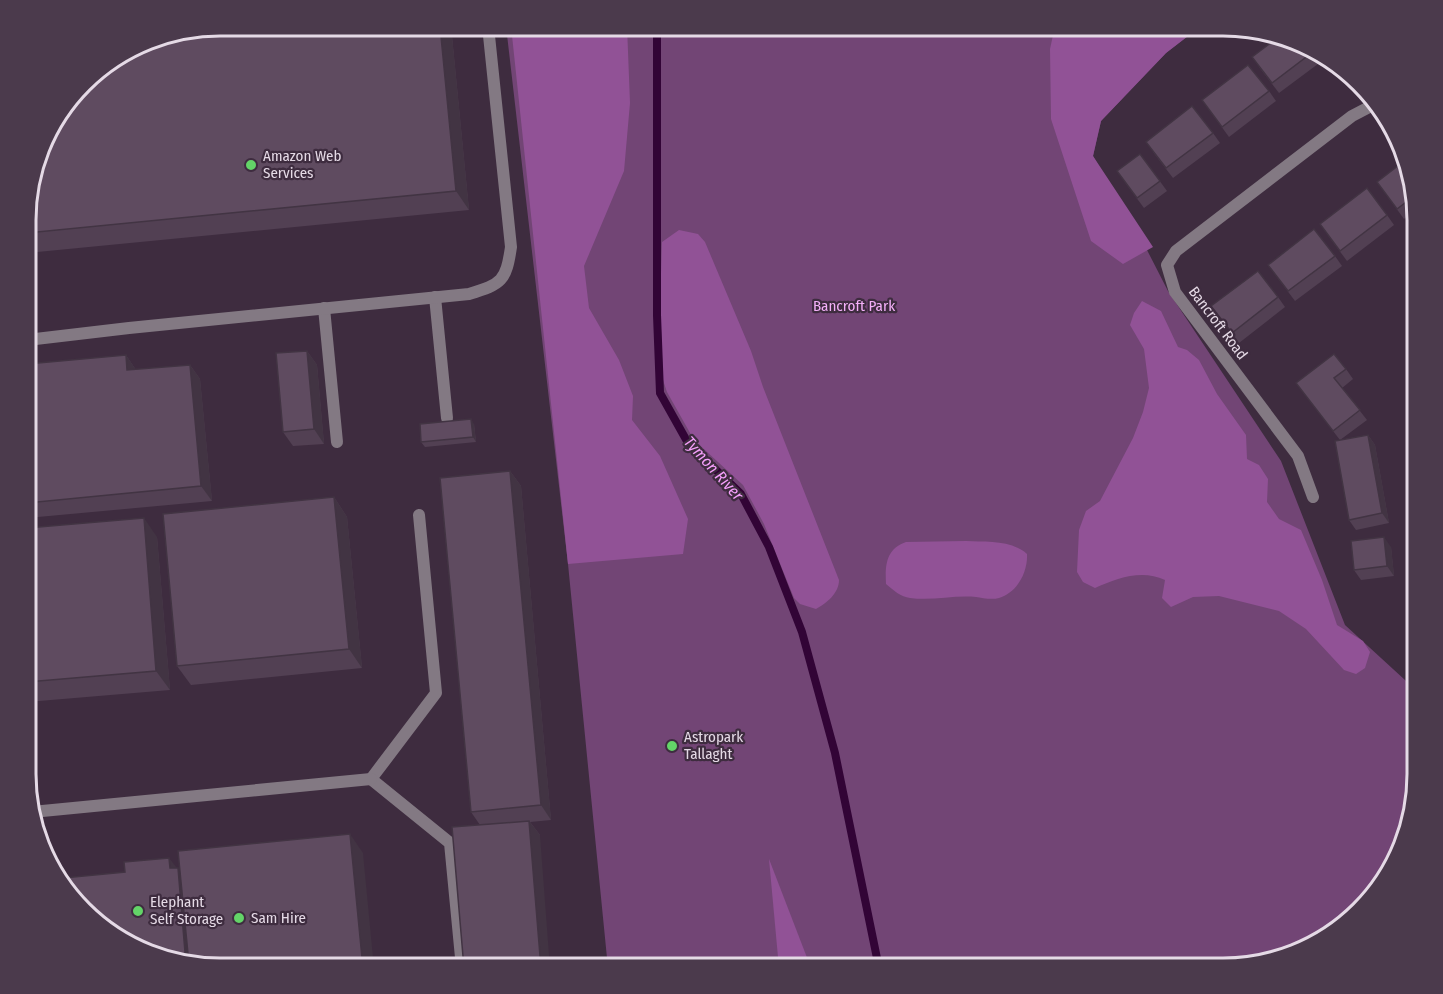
<svg xmlns="http://www.w3.org/2000/svg" width="1443" height="994" font-family="'Fira Sans Condensed',sans-serif">
<style>
.green{fill:#724575}
.forest{fill:#915296}
.lines{fill:none;stroke-linecap:round;stroke-linejoin:round}
.stream{stroke:#320436;stroke-width:8}
.service{stroke:#837983;stroke-width:12}
.minor{stroke:#837983;stroke-width:12}
.wall{fill:#524053}
.shaded-wall{fill:#423443}
.building{fill:#5f4b60;stroke:#423443;stroke-width:1.5}
.poi-dot{fill:#63d468;stroke:#3e2c3f;stroke-width:2}
.labels{text-anchor:middle;stroke-width:4.5;stroke-linejoin:round;paint-order:stroke}
.poi-label{font-size:15px;fill:#e5dae6;stroke:#3e2c3f;text-anchor:start}
.park-label{font-size:15px;fill:#f4b0f9;stroke:#3e2c3f}
.street-label{font-size:15px;fill:#e5dae6;stroke:#3e2c3f}
.water-label{font-size:16px;font-style:italic;fill:#f59ffb;stroke:#3e2c3f}
.rim{fill:none;stroke:#e5dae6;stroke-width:3}
</style>
<rect width="100%" height="100%" fill="#3e2c3f"/>
<polygon class="green" points="506,26 1201,26 1166,53 1101,121 1093,156 1147,250 1168,291 1281,461 1345,625 1417,691 1417,786 1407,837 1377,892 1309,948 1223,968 608,968 568,564"/>
<g class="forest">
<polygon points="511,26 627,26 630,103 624,171 584,266 589,308 619,360 633,396 632,420 660,456 688,519 683,554 568,564"/>
<polygon points="1055,26 1201,26 1166,53 1101,121 1093,156 1153,247 1123,264 1091,241 1051,119 1050,49"/>
<path d="M679,230l19,4 7,8 46,109 12,36 76,193c0,13 -12,23 -23,29l-16,-5 -6,-6 -30,-74 -21,-39 -49,-45 -27,-48 -4,-12 -3,-75 2,-63z"/>
<path d="M1142,301l19,10 17,36 9,3 12,10 18,34 29,41 1,24 12,6 9,14 -1,23 12,17 22,11 21,50 15,45 26,16 7,11 -5,16 -9,6 -12,-4 -38,-41 -27,-18 -60,-15 -26,1 -22,10 -9,-9 3,-18c-23,-11 -48,-2 -70,8l-12,-6 -6,-10 2,-42 7,-19 14,-10 33,-63 10,-26 6,-24 -5,-39 -14,-24 4,-12z"/>
<path d="M966,541c20,1 46,-1 61,13 1,18 -10,39 -28,44 -7,2 -17,0 -23,-1 -22,-2 -44,4 -66,1 -9,-1 -17,-8 -24,-14 -1,-19 0,-35 20,-42z"/>
<polygon points="769,859 811,968 779,968"/>
</g>
<g class="lines">
<polyline class="stream" points="657,26 657,315 660,393 688,443 741,494 769,547 802,632 835,753 879,968"/>
<g class="service">
<polyline points="435,297 447,418"/>
<polyline points="324,308 337,442"/>
<path d="M27,340l102,-12 340,-34c33,-10 37,-13 42,-47l-23,-221"/>
<polyline points="419,515 436,693 371,779 450,843 462,968"/>
<polyline points="32,812 371,779"/>
</g>
<polyline class="minor" points="1313,497 1298,456 1175,292 1167,265 1176,251 1352,116 1375,104"/>
</g>
<g class="wall">
<polygon points="220,26 451,26 469,210 27,253 27,195"/>
<polygon points="1286,36 1326,58 1279,93 1259,67"/>
<polygon points="1269,91 1276,101 1229,137 1202,100"/>
<polygon points="1213,133 1220,143 1173,178 1153,152"/>
<polygon points="1140,154 1167,191 1144,208 1124,181"/>
<polygon points="1403,162 1417,208 1404,219 1377,182"/>
<polygon points="1387,215 1394,225 1347,261 1327,234"/>
<polygon points="1335,256 1342,266 1295,301 1268,265"/>
<polygon points="1278,297 1285,307 1239,343 1211,306"/>
<polygon points="307,351 317,365 324,444 293,446 283,432"/>
<polygon points="126,355 136,370 190,365 200,379 212,501 27,518 27,364"/>
<polygon points="1346,369 1353,379 1342,388 1367,420 1340,440 1368,435 1375,445 1389,523 1356,530 1349,520 1340,440 1296,383"/>
<polygon points="474,424 476,442 425,447 421,442"/>
<polygon points="510,471 521,486 551,820 530,822 540,835 480,825 471,812"/>
<polygon points="334,497 347,517 362,668 191,685 177,666"/>
<polygon points="27,528 157,537 170,690 27,702"/>
<polygon points="1391,547 1394,576 1361,580 1354,570"/>
</g>
<g class="shaded-wall">
<polygon points="440,26 451,26 469,210 456,191"/>
<polygon points="307,351 317,365 324,444 314,429"/>
<polygon points="126,355 136,370 127,370"/>
<polygon points="190,365 200,379 212,501 201,486"/>
<polygon points="471,419 474,424 476,442 473,437"/>
<polygon points="1368,435 1375,445 1389,523 1382,513"/>
<polygon points="510,471 521,486 551,820 541,805"/>
<polygon points="334,497 347,517 362,668 349,649"/>
<polygon points="144,518 157,537 170,690 156,671"/>
<polygon points="1384,537 1391,547 1394,576 1387,566"/>
<polygon points="529,821 540,835 550,968 541,968"/>
<polygon points="350,834 363,853 374,968 363,968"/>
<polygon points="169,858 188,882 195,966 186,964"/>
<polygon points="63,869 74,884 64,878"/>
</g>
<g class="building">
<polygon points="220,26 440,26 456,191 27,233 27,195 46,134 92,74 146,40"/>
<polygon points="1281,35 1286,36 1314,51 1272,83 1252,57"/>
<polygon points="1248,65 1269,91 1222,127 1202,100"/>
<polygon points="1192,106 1213,133 1166,168 1146,142"/>
<polygon points="1140,154 1160,181 1137,198 1117,171"/>
<polygon points="1403,162 1414,196 1397,209 1377,182"/>
<polygon points="1367,188 1387,215 1340,251 1320,224"/>
<polygon points="1314,229 1335,256 1288,291 1268,265"/>
<polygon points="1258,271 1278,297 1232,333 1211,306"/>
<polygon points="307,351 314,429 283,432 276,353"/>
<polygon points="1334,354 1346,369 1334,378 1360,410 1333,431 1296,383"/>
<polygon points="126,355 127,370 190,365 201,486 27,503 27,364"/>
<polygon points="471,419 473,437 421,442 420,424"/>
<polygon points="1368,435 1382,513 1349,520 1335,441"/>
<polygon points="510,471 541,805 471,812 440,478"/>
<polygon points="334,497 349,649 177,666 163,514"/>
<polygon points="144,518 156,671 27,682 27,528"/>
<polygon points="1384,537 1387,566 1354,570 1351,541"/>
<polygon points="529,821 541,968 464,968 452,827"/>
<polygon points="350,834 363,968 208,968 189,964 178,851"/>
<polygon points="169,858 170,868 178,868 186,964 157,958 102,928 51,870 63,869 64,878 125,872 124,862"/>
</g>
<g class="poi-dot">
<circle cx="251" cy="165" r="6"/>
<circle cx="672" cy="746" r="6"/>
<circle cx="138" cy="911" r="6"/>
<circle cx="239" cy="918" r="6"/>
</g>
<g class="labels">
<g class="poi-label">
<text x="263" y="161">Amazon Web<tspan x="263" dy="17">Services</tspan></text>
<text x="684" y="742">Astropark<tspan x="684" dy="17">Tallaght</tspan></text>
<text x="150" y="907">Elephant<tspan x="150" dy="17">Self Storage</tspan></text>
<text x="251" y="923">Sam Hire</text>
</g>
<g class="park-label">
<text x="854" y="311">Bancroft Park</text>
</g>
<g class="street-label">
<text transform="translate(1218 323) rotate(53)" y="5">Bancroft Road</text>
</g>
<g class="water-label">
<text transform="translate(714 468) rotate(48)" y="6">Tymon River</text>
</g>
</g>
<path d="M0 0H1443V994H0ZM220 36H1223A184 184 0 0 1 1407 220V774A184 184 0 0 1 1223 958H220A184 184 0 0 1 36 774V220A184 184 0 0 1 220 36Z" fill="#4b3a4c" fill-rule="evenodd"/>
<path class="rim" d="M220 36H1223A184 184 0 0 1 1407 220V774A184 184 0 0 1 1223 958H220A184 184 0 0 1 36 774V220A184 184 0 0 1 220 36Z"/>
</svg>
